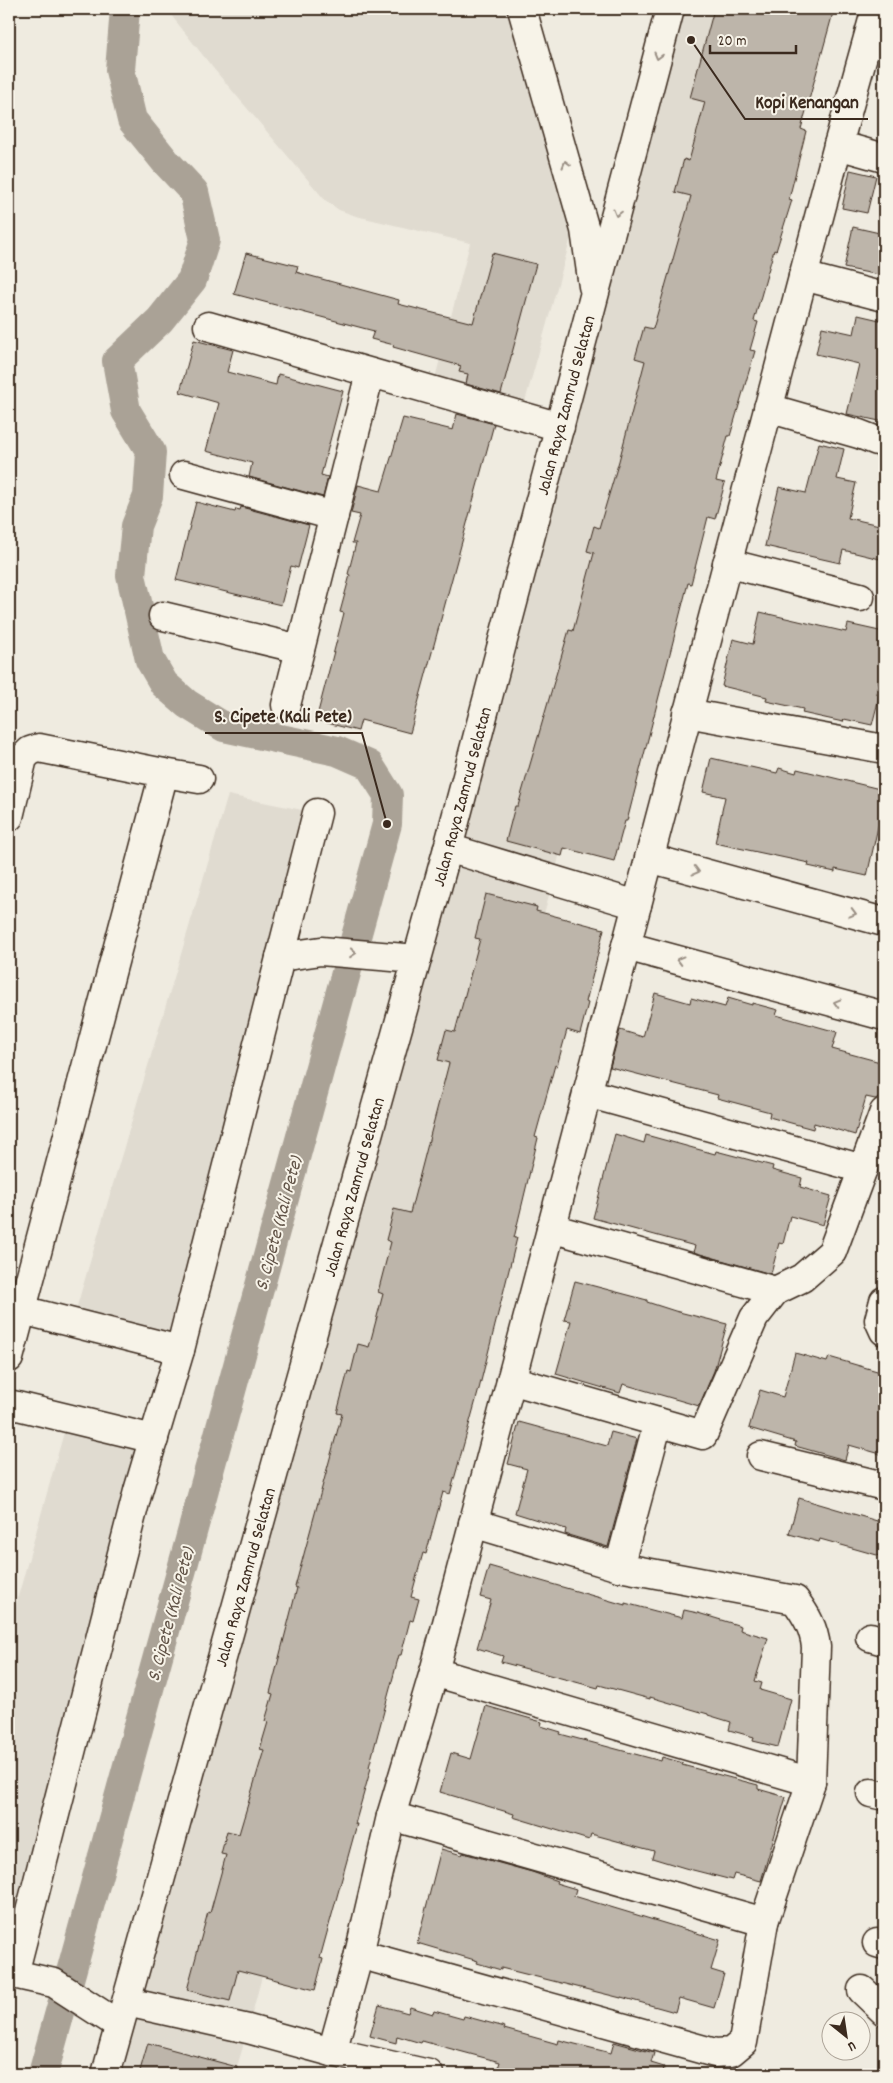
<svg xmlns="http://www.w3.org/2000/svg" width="893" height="2083" font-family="Dekko,sans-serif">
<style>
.built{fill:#e0dbd0}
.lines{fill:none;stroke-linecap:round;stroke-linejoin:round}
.canal{stroke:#aaa296;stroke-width:30}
.building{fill:#bdb5aa;stroke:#3b2a1e}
.minor-casing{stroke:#3b2a1e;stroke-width:31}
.minor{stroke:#f7f3e8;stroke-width:28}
.oneway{stroke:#998e83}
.labels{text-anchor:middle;stroke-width:4;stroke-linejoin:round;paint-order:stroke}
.street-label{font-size:18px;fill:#3b2a1e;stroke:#f7f3e8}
.water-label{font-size:19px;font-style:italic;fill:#625448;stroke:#f7f3e8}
.leader{fill:none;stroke:#3b2a1e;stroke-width:2}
.callout-dot{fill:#3b2a1e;stroke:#f7f3e8;stroke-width:2}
.callout-label{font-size:19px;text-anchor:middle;font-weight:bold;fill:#3b2a1e;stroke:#f7f3e8;stroke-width:4;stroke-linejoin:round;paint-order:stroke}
</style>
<rect width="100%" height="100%" fill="#efebe0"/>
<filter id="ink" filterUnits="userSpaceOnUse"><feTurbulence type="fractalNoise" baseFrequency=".02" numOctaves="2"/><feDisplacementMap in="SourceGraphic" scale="10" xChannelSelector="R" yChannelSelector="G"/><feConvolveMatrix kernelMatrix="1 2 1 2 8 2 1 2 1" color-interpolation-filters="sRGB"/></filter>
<g filter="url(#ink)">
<g class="built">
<polygon points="169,9 522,9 572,234 521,416 432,390 470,243 356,216 339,210 325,200 213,68 171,15"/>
<polygon points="670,9 776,9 553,880 248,2029 235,2074 107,2074"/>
<polygon points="228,795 317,813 180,1350 72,1323"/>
<polygon points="68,1418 154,1439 9,1973 9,1629"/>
</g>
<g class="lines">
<polyline class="canal" points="43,2074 387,824 388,795 369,765 337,751 224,727 187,704 164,684 150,660 131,575 136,526 148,496 151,452 126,411 117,361 160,320 192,280 205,240 194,192 165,161 132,120 120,70 125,9"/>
</g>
<g class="building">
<polygon points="714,9 834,9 801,129 806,131 789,199 792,200 776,251 774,250 754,321 758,322 750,350 755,351 730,436 728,436 716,481 725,483 715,519 708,517 691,584 688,583 627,821 625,821 614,861 564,848 562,856 506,841 515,806 518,806 569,630 573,631 594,553 587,551 594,526 599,528 619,461 645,361 635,358 644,327 653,329 691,196 675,192 684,159 689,161 705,102 690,98"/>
<polygon points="850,170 876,176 867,213 842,208"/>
<polygon points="853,227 884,234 884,276 844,268"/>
<polygon points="246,253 298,266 296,272 399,300 398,304 473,323 492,253 536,264 501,394 466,384 468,374 459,372 461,366 393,347 394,345 371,339 374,331 234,294"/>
<polygon points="858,315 884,321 884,422 847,414 859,364 816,354 822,327 854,334"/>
<polygon points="194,340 233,350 227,372 276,385 278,374 343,391 321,475 328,477 323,497 249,477 252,463 206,451 219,403 180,392"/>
<polygon points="457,414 494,424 410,733 361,720 358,731 316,720 344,613 340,612 350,575 348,574 356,543 352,543 360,515 351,513 358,485 381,491 403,418 453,430"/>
<polygon points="819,443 844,449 837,479 856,483 848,518 884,526 884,560 843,550 840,563 765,546 779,487 806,493"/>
<polygon points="196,502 235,512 236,509 240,510 241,507 309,525 298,568 291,566 281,605 176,580"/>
<polygon points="760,612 846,632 848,624 884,632 884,658 876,693 880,694 872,725 844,719 843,722 802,713 803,709 766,701 767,697 722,686 733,639 753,644"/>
<polygon points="711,758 777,773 779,768 796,773 797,769 884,790 884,800 867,876 835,869 835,872 808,866 809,863 715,843 725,797 703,792"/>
<polygon points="486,894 537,907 536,911 604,929 586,1002 588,1003 580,1034 567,1030 557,1066 555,1065 535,1137 538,1138 514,1238 517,1238 479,1389 450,1494 443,1492 426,1554 423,1553 411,1597 419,1599 413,1621 410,1620 401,1655 399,1655 369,1767 371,1768 355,1824 357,1824 320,1958 323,1959 315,1990 238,1970 230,2001 187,1990 208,1912 210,1913 226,1855 221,1854 227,1831 239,1834 264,1750 260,1749 268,1722 265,1721 273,1694 270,1693 297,1588 295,1587 342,1414 337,1413 348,1371 351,1372 358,1344 369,1347 383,1294 378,1292 391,1242 386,1240 394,1209 410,1213 449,1063 438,1060 446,1030 455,1032 480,939 475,938"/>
<polygon points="655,993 690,1003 691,998 725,1007 728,998 752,1005 752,1003 778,1010 776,1015 837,1032 832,1049 884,1063 884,1081 880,1097 875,1099 866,1097 855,1135 814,1123 813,1129 769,1117 770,1112 717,1098 718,1095 610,1067 620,1030 643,1037"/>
<polygon points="615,1134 644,1143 646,1135 715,1154 716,1151 773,1166 772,1170 802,1178 800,1187 831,1196 823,1225 790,1216 783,1244 779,1243 771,1274 693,1252 695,1246 593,1218"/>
<polygon points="575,1281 647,1300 647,1302 675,1311 727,1324 714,1371 699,1406 623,1384 620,1393 556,1374 571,1321 564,1320"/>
<polygon points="795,1353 827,1362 829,1357 884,1373 884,1455 849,1445 845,1460 795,1446 796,1442 749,1428 760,1390 783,1397"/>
<polygon points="519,1422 607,1446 611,1432 637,1439 608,1547 565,1534 566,1529 515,1513 527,1469 508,1464"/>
<polygon points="799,1498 884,1523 884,1557 820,1539 819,1542 789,1534"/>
<polygon points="489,1566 625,1605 625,1603 682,1618 684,1610 698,1613 741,1626 740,1630 768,1638 755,1681 762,1683 760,1690 791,1699 778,1747 753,1741 754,1737 729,1730 731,1722 708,1715 708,1714 650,1697 650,1699 599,1685 598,1688 501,1662 503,1656 477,1648 491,1600 480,1597"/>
<polygon points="486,1706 542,1722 541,1726 561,1732 560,1734 661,1761 662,1757 683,1763 682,1765 758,1785 758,1789 786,1797 761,1881 734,1874 732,1880 685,1868 652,1858 654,1851 591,1834 589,1840 513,1817 514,1814 440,1792 451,1753 471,1759"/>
<polygon points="441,1849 462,1855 463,1853 532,1872 557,1881 556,1883 576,1889 574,1896 720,1940 711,1970 724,1974 714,2008 679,1998 675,2012 621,1997 621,1998 501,1968 501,1970 477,1963 478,1961 417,1943"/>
<polygon points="379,2005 408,2013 410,2007 433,2014 434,2011 463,2019 464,2016 505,2027 504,2029 558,2044 559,2040 611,2053 614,2042 654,2053 651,2063 664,2067 663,2074 522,2074 498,2068 500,2062 422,2041 421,2043 397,2036 396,2043 370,2036"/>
<polygon points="148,2043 237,2067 236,2074 139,2074"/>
</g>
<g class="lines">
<g class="minor-casing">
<g id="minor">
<polyline points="522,9 585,230 593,286"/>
<polyline points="838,145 884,158"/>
<polyline points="803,276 884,297"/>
<polyline points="208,326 560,427"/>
<polyline points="768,408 859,434 877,441"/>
<polyline points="184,475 334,516"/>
<polyline points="727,563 860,597"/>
<polyline points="163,616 300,649"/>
<polyline points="286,705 370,373"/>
<polyline points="687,713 884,749"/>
<polyline points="164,773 199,779"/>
<polyline points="9,817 23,758 30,751 39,748 164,773 9,1358"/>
<polyline points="448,848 637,905"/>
<polyline points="649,858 884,922"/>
<polyline points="626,946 884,1016"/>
<polyline points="280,957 321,951 417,959"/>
<polyline points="587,1093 863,1169"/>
<polyline points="551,1228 775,1291"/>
<polyline points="884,1301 879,1320 884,1331"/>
<polyline points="22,1310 180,1350"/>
<polyline points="511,1380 703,1435 754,1318 775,1291 802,1278 832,1252 884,1112"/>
<polyline points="9,1404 154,1439"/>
<polyline points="761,1456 884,1486"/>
<polyline points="619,1567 658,1422"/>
<polyline points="870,1637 884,1641"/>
<polyline points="434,1672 811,1782"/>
<polyline points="871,1793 884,1796"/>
<polyline points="391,1816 764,1922"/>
<polyline points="877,1943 884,1945"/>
<path d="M359,1954l356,99 16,-1 12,-10 21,-120 47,-140 5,-135c-2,-19 -10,-32 -21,-47l-176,-33 -146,-44"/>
<polyline points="9,1973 54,1983 119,2025"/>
<polyline points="14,1974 138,1491 180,1350 317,813"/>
<polyline points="862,1990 884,2011"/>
<polyline points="127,2002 248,2029 332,2052 429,2074"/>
<polyline points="332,2052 359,1954 391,1816 434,1672 838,145 876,9"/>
<path id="s1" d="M106,2074l342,-1226 222,-839"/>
</g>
</g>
<use href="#minor" class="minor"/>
</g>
<defs><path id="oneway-chevron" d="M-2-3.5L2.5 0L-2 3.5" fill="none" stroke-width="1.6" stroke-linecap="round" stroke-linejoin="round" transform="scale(1.25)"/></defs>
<g class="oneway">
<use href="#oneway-chevron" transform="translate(658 56) rotate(105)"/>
<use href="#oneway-chevron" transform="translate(566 164) rotate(-106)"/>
<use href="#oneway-chevron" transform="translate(617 213) rotate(105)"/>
<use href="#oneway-chevron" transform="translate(696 871) rotate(15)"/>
<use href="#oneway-chevron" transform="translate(853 913) rotate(15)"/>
<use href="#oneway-chevron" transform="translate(353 953) rotate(5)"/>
<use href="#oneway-chevron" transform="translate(680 960) rotate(-165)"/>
<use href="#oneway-chevron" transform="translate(837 1003) rotate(-165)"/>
</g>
</g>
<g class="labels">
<g class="street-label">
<text dy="6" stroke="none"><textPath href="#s1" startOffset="1731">Jalan Raya Zamrud Selatan</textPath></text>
<text dy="6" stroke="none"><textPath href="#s1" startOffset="1326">Jalan Raya Zamrud Selatan</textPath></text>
<text dy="6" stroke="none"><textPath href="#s1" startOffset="921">Jalan Raya Zamrud Selatan</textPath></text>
<text dy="6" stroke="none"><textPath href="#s1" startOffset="516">Jalan Raya Zamrud Selatan</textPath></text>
</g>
<g class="water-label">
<text transform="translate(277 1223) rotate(-75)" y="7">S. Cipete (Kali Pete)</text>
<text transform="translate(169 1614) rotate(-75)" y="7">S. Cipete (Kali Pete)</text>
</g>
</g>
<path class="leader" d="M691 40L745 119H868M387 824L362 733H205"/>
<g class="callout-dot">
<circle cx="691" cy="40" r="5"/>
<circle cx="387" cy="824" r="5"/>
</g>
<g class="callout-label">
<text x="807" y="108">Kopi Kenangan</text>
<text x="283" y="722">S. Cipete (Kali Pete)</text>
</g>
<rect width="893" height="2083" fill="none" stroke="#f7f3e8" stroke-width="30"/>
<rect x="15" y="15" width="863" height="2053" fill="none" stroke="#3b2a1e" stroke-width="2" filter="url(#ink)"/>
<g transform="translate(846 2036) rotate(150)"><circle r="24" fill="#f7f3e8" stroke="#aca397"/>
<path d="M0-4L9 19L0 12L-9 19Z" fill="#3b2a1e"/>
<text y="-8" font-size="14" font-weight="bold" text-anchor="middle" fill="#3b2a1e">U</text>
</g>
<path d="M710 45v8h86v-8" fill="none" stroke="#3b2a1e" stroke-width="2.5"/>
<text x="718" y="45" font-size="15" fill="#3b2a1e" stroke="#f7f3e8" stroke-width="4" paint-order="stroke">20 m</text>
</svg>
